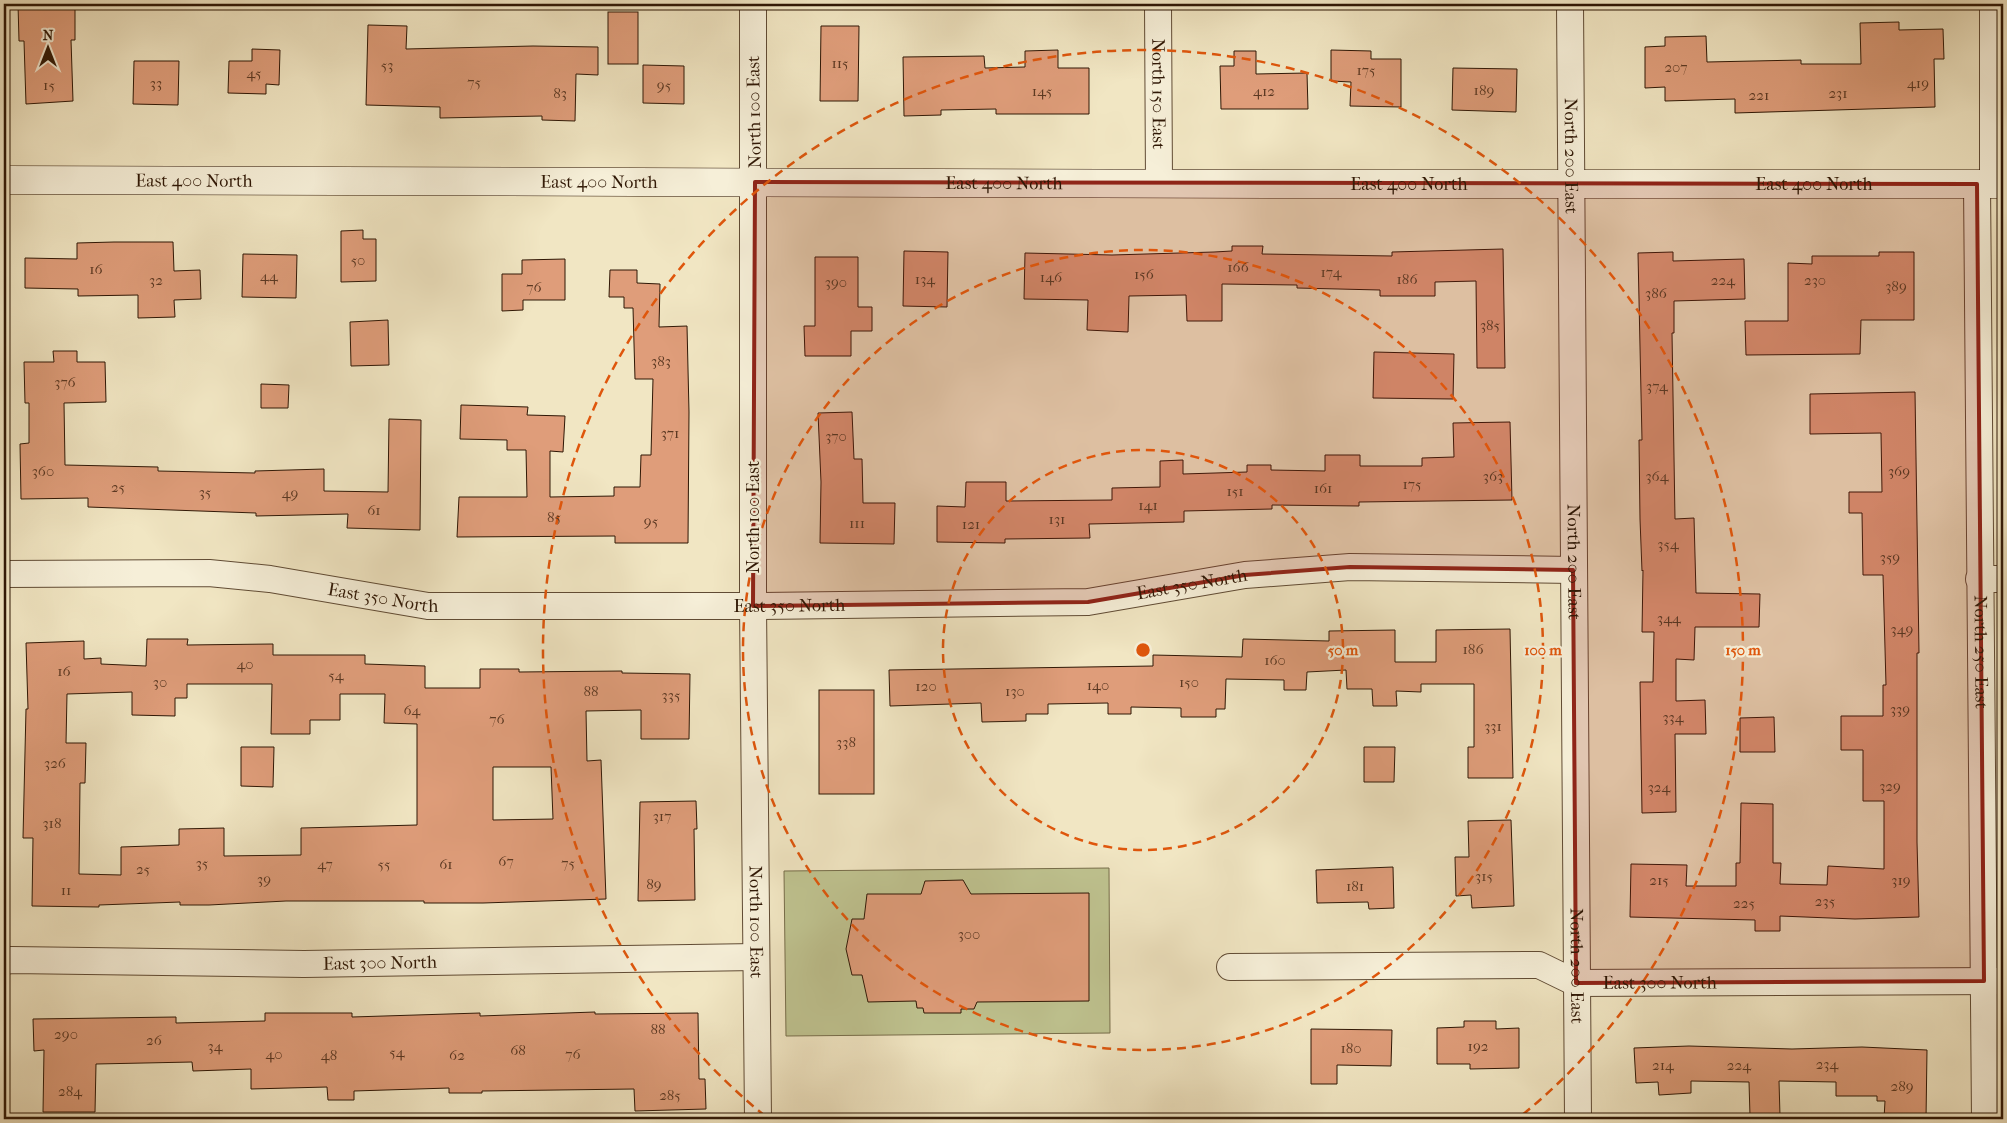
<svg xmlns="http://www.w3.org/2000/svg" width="2007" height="1123" font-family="'IM FELL French Canon',serif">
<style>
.green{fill:#bfc390;stroke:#776d4a}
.building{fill:#df9d7a;stroke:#2f1705;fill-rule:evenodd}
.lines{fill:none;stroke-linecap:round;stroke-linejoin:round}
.minor-casing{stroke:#604b34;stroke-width:28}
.secondary-casing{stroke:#2f1705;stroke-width:29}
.minor{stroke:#f6efd8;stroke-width:26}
.secondary{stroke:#f6efd8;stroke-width:28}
.marked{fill:#8f2418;fill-opacity:0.2;stroke:#8f2418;stroke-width:4;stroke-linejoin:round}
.ring{fill:none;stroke:#df560c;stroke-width:2.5;stroke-dasharray:9 6}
.labels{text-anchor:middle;stroke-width:4.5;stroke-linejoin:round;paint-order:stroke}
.number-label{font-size:15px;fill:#5b3822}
.street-label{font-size:18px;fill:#2f1705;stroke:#f6efd8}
.centre{fill:#df560c;stroke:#f6efd8;stroke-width:2.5}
.ring-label{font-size:15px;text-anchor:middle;font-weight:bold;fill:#df560c;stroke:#f6efd8;stroke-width:4.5;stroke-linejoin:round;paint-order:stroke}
</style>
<rect width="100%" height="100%" fill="#f1e6c3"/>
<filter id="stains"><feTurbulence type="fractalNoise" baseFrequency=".004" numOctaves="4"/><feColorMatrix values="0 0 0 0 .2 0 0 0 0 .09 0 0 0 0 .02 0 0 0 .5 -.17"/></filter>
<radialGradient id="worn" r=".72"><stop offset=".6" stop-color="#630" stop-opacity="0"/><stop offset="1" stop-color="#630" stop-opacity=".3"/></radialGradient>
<polygon class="green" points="1109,868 1110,1033 786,1036 784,871"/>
<g class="building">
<polygon points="18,4 75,4 75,40 71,40 73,101 26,104 24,41 19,41"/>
<rect x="608" y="12" width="30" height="52"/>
<polygon points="1899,22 1899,30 1943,29 1944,59 1934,59 1935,107 1735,113 1735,99 1665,101 1665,87 1645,88 1645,47 1665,46 1665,37 1706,36 1707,62 1801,60 1801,64 1861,64 1860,23"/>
<polygon points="368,25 407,26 406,49 533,46 598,47 598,75 576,74 575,121 542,120 542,116 440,118 440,107 366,105"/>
<polygon points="821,26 859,26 858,101 820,101"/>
<polygon points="252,49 280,50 279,85 266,84 266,94 228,93 229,61 252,61"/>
<polygon points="1058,50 1058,68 1089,68 1089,114 996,114 996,109 941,110 941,115 904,116 903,57 984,56 985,68 1025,67 1025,51"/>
<polygon points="1331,50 1371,51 1371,59 1401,59 1401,107 1350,106 1351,82 1331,81"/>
<polygon points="1234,51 1256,51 1256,74 1307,73 1308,109 1221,109 1220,66 1234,66"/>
<polygon points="134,61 179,61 178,105 133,104"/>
<polygon points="643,65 684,66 684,104 643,103"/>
<polygon points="1453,68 1517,69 1516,112 1452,110"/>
<polygon points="363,230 363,239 376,239 376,281 341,282 341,231"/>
<polygon points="114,242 173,242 174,271 200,270 201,299 174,300 175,317 138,318 138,295 78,296 78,289 25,288 25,258 77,259 77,243"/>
<polygon points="1232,246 1263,246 1262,254 1392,256 1392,252 1503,249 1505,368 1477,368 1476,281 1435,282 1435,296 1380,296 1380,290 1297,288 1297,285 1222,284 1222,321 1187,321 1186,295 1129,296 1128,332 1087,330 1088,300 1024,299 1025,253 1112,255 1214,252 1232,251"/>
<polygon points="904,251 948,252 947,307 903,306"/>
<polygon points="1673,252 1673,261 1744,259 1745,299 1674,301 1674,333 1672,333 1675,519 1694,518 1696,593 1760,594 1759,627 1695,627 1694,660 1676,659 1676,701 1705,700 1706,734 1675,734 1676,812 1642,813 1640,682 1653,682 1654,632 1642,632 1643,570 1642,571 1640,519 1639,440 1642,440 1638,253"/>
<polygon points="1879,252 1914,252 1914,320 1861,320 1860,354 1746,355 1745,321 1788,321 1788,263 1812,264 1812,256 1879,256"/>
<polygon points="243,254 297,255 296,298 242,297"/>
<polygon points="815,257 858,257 858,307 872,307 872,331 851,331 851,356 805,356 804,326 815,326"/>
<polygon points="565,259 565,300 523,300 523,310 502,311 502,274 522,274 522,260"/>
<polygon points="610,270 637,270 637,283 660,284 659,327 687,326 689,412 688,543 615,543 615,536 457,537 459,497 527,497 526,450 507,450 507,440 460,439 461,405 528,407 527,415 565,416 563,452 550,451 550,497 614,496 614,487 640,487 641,455 651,455 653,379 635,379 633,308 624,308 624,297 609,297"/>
<polygon points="388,320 389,365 351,366 350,322"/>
<polygon points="53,351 77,351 77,362 105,362 106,402 64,403 65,465 158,467 158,471 255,473 255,471 324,469 324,491 388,492 389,419 421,420 420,530 347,528 348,514 256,516 256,513 88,507 88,498 21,499 20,444 29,443 29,403 25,403 24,362 54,362"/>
<polygon points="1374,352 1454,354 1453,399 1373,398"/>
<polygon points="261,384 289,385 288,408 261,408"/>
<polygon points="1915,392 1919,653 1917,653 1917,842 1919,917 1855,919 1780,916 1780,931 1755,931 1755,920 1630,917 1631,864 1687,865 1686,886 1736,886 1736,863 1740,863 1741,803 1773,804 1773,863 1781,863 1780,884 1827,885 1828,866 1884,869 1884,801 1863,801 1863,750 1841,750 1841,716 1883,716 1883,685 1886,685 1883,575 1863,575 1862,513 1849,513 1849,492 1882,492 1881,433 1810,434 1810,394"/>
<polygon points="852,412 854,459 862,459 863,503 895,503 894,544 820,543 821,482 818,413"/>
<polygon points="1510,422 1512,500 1359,502 1359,506 1272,505 1272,509 1184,511 1184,522 1089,524 1090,538 1005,539 1005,543 937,542 937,506 965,507 966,482 1006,482 1006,501 1112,500 1112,488 1160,487 1160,461 1183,460 1183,474 1247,472 1247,465 1271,465 1271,470 1325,471 1325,455 1360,455 1360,466 1422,466 1422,458 1454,457 1453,423"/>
<polygon points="1510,629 1513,778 1468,778 1468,747 1474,747 1474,684 1421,684 1421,692 1396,691 1397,706 1373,706 1372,689 1347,689 1346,670 1307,672 1306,690 1284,690 1284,680 1226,679 1225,709 1216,709 1216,717 1181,717 1181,708 1131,707 1131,714 1108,714 1108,703 1048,704 1048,714 1026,714 1026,721 982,722 981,703 890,706 889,670 1153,666 1153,655 1242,657 1243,639 1329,641 1329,631 1395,630 1395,662 1436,662 1436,630"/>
<path d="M147,639h41l-1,6 86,-1v11h92v9l60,2v22h55v-19h39v3l103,-1v2l68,1 -1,65h-48v-29l-55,1 1,50 14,-1 5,139 -123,4h-59v-2h-138l-77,4h-29v-3l-81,3v2l-67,-1 1,-68h-10l3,-129h2l-2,-66 58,-2v18l17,-1v6l45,2zM187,684h85l-1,50h39v-14h30v-26h45l-1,29 33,1v101l-116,3v27l-77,1v-28l-45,1v16l-58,2v28l-42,-1 1,-91h5l1,-40h-20l1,-49 65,-2v23l43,1v-18h12zM493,767h58l2,52 -60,1z"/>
<rect x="819" y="690" width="55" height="104"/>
<polygon points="1774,717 1775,752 1740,752 1740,718"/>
<polygon points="241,747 274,747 273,787 241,786"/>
<polygon points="1364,747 1395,747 1394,782 1364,782"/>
<polygon points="696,801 697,829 694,829 695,900 638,901 640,802"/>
<polygon points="1511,820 1514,906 1472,908 1471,895 1456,896 1455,857 1469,857 1468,821"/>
<polygon points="1393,867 1394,908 1369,909 1368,902 1317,903 1316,870"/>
<polygon points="963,880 971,894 1089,893 1089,1001 977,1002 974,1009 961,1009 961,1013 924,1013 923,1008 917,1008 916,1001 868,1002 862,975 852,975 846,949 852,919 864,919 867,894 921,894 925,881"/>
<polygon points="595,1012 595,1014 698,1013 699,1079 705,1079 706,1109 635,1111 634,1089 482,1091 482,1093 449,1093 449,1088 354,1091 354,1100 328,1100 327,1087 251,1089 251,1069 193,1071 192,1062 96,1064 95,1112 43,1112 44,1050 34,1051 33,1019 176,1017 176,1023 265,1021 265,1013 352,1013 352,1017 480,1013 480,1016"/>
<polygon points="1464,1021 1496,1021 1496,1029 1519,1028 1519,1068 1470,1069 1470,1064 1437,1064 1437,1028 1464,1027"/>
<polygon points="1311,1029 1392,1030 1391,1066 1337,1065 1337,1084 1311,1084"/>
<polygon points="1689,1046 1792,1049 1862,1047 1927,1050 1926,1119 1884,1119 1885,1101 1877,1101 1877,1096 1836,1096 1836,1082 1779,1081 1780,1116 1750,1116 1749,1082 1691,1081 1691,1093 1659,1095 1658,1082 1636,1083 1634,1048"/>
</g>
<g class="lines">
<g class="minor-casing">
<g id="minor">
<path id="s1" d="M753,4v602l5,513"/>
<path id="s2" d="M1158,4l1,180"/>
<path id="s3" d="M1570,4l8,1115"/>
<path id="s4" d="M1977,184l8,935"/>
<polyline points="1993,184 1993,4"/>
<path id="s5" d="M4,574l205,-1 61,6 158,27h325l335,-4 157,-27 105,-8 223,3"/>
<polyline points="1979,579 2003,579"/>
<path id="s6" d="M4,961l8,-1 292,4 452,-7"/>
<path id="s7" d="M1230,967l309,-2 37,18 427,-2"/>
</g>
</g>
<g class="secondary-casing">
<g id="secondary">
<path id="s8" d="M4,180l1267,4h732"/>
</g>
</g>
<use href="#minor" class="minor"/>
<use href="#secondary" class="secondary"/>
</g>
<path class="marked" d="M755,182l1222,2 7,797 -408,2 -3,-413 -223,-3 -105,8 -157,27 -335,4z"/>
<g class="ring">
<circle cx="1143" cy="650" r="200"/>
<circle cx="1143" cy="650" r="400"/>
<path d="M765 1116A600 600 0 1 1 1521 1116"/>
</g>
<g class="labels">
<g class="number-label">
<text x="840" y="68">115</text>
<text x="387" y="70">53</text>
<text x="1676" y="72">207</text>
<text x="1366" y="75">175</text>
<text x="254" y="78">45</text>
<text x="474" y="87">75</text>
<text x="156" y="88">33</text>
<text x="1918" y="88">419</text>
<text x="49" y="90">15</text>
<text x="664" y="90">95</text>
<text x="1484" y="95">189</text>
<text x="1042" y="96">145</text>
<text x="1264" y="96">412</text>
<text x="560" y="98">83</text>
<text x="1838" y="98">231</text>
<text x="1759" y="100">221</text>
<text x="358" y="265">50</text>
<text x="1238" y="272">166</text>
<text x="96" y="274">16</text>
<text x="1331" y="277">174</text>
<text x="1144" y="279">156</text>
<text x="269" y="281">44</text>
<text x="1051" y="282">146</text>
<text x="925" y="284">134</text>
<text x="1407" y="284">186</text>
<text x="156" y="285">32</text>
<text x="1723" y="285">224</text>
<text x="1815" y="285">230</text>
<text x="836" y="287">390</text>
<text x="1896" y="291">389</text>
<text x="534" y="292">76</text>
<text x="1656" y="298">386</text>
<text x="1490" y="330">385</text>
<text x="661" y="366">383</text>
<text x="65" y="387">376</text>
<text x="1657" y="391">374</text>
<text x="670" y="438">371</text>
<text x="836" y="441">370</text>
<text x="43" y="476">360</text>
<text x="1899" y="476">369</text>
<text x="1493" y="481">363</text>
<text x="1657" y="481">364</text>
<text x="1412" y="489">175</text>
<text x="118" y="492">25</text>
<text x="1323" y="493">161</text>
<text x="1235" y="496">151</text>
<text x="205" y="497">35</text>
<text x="290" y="498">49</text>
<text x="1148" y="510">141</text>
<text x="374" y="515">61</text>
<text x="554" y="522">85</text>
<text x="1057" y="524">131</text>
<text x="651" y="526">95</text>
<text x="857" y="528">111</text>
<text x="971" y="529">121</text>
<text x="1668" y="549">354</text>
<text x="1890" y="562">359</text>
<text x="1669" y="623">344</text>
<text x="1902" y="634">349</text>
<text x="1473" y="654">186</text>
<text x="1275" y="665">160</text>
<text x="245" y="669">40</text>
<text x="64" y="676">16</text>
<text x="336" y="680">54</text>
<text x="160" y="687">30</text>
<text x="1189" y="687">150</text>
<text x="1098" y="690">140</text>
<text x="926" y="691">120</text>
<text x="591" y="696">88</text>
<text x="1015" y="696">130</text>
<text x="671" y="700">335</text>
<text x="1900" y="714">339</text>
<text x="412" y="715">64</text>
<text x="1673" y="722">334</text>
<text x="497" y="724">76</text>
<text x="1493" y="731">331</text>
<text x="846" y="747">338</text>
<text x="55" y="768">326</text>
<text x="1890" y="791">329</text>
<text x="1659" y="792">324</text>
<text x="662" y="821">317</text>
<text x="52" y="828">318</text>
<text x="506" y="866">67</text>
<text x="202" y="868">35</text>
<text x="568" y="868">75</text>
<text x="325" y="869">47</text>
<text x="384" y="869">55</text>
<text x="446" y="869">61</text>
<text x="143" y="874">25</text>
<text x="1484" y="881">315</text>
<text x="264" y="884">39</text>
<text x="1659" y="885">215</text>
<text x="1901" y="885">319</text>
<text x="654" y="889">89</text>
<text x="1355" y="891">181</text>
<text x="66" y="895">11</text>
<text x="1825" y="906">235</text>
<text x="1744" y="908">225</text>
<text x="969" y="939">300</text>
<text x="658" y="1034">88</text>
<text x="66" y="1039">290</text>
<text x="154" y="1045">26</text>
<text x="215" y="1051">34</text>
<text x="1478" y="1051">192</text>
<text x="1351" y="1053">180</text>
<text x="518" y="1055">68</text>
<text x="397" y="1057">54</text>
<text x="274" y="1059">40</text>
<text x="573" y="1059">76</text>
<text x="329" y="1060">48</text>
<text x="457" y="1060">62</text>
<text x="1827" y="1069">234</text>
<text x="1663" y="1070">214</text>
<text x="1739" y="1070">224</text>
<text x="1902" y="1091">289</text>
<text x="70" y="1096">284</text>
<text x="670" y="1100">285</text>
</g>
<g class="street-label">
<text dy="6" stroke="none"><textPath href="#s2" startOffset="90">North 150 East</textPath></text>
<text transform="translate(754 112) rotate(-91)" y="6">North 100 East</text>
<text dy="6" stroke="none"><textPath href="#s3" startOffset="152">North 200 East</textPath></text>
<text dy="6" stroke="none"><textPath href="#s8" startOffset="190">East 400 North</textPath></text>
<text dy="6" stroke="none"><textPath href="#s8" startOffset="595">East 400 North</textPath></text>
<text dy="6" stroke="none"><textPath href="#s8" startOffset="1000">East 400 North</textPath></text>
<text dy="6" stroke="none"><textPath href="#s8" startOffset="1405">East 400 North</textPath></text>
<text dy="6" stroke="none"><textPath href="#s8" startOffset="1810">East 400 North</textPath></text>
<text transform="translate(753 517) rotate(-90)" y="6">North 100 East</text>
<text dy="6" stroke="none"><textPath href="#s3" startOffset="558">North 200 East</textPath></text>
<text dy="6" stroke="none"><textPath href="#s5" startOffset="1192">East 350 North</textPath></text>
<text dy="6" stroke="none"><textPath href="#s5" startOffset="381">East 350 North</textPath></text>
<text dy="6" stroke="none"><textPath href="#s5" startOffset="788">East 350 North</textPath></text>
<text dy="6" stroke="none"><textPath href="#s4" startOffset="468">North 250 East</textPath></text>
<text dy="6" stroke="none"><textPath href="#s1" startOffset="918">North 100 East</textPath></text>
<text dy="6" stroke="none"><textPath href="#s6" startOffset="376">East 300 North</textPath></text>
<text dy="6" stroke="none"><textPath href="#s3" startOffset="962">North 200 East</textPath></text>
<text dy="6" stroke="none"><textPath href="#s7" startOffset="434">East 300 North</textPath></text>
</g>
</g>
<circle cx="1143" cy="650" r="8" class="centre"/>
<g class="ring-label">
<text x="1343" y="655">50 m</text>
<text x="1543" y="655">100 m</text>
<text x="1743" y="655">150 m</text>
</g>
<rect width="2007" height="1123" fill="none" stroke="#f1e6c3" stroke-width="20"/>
<rect x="5" y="5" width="1997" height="1113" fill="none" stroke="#2f1705" stroke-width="2.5"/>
<rect x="10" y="10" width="1987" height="1103" fill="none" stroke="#2f1705"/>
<g transform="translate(48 48)" stroke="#f6efd8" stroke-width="4" paint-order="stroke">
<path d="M0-4L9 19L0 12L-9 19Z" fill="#2f1705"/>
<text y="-8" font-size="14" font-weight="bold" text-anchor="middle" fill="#2f1705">N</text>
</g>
<rect width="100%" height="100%" filter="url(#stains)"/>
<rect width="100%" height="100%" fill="url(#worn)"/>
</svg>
